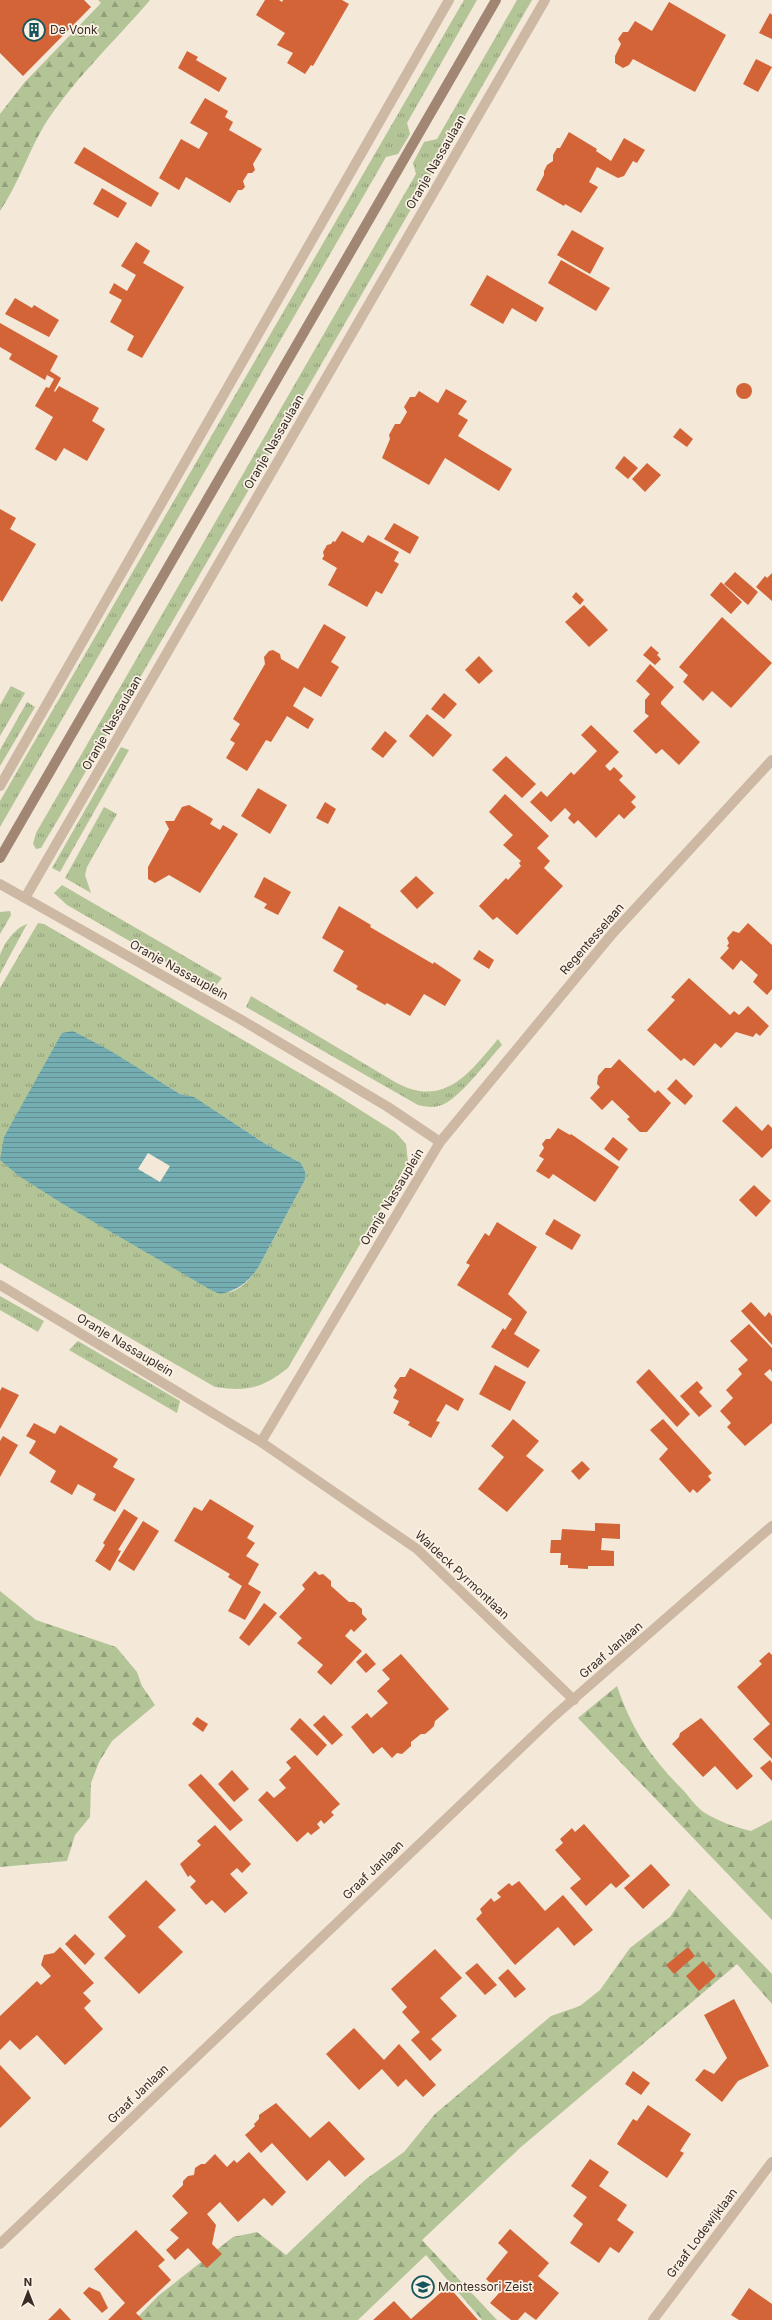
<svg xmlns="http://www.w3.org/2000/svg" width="772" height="2320" font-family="Inter,sans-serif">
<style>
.grass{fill:url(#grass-tufts);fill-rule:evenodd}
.forest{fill:url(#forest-firs)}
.water{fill:url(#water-rules);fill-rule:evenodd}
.building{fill:#d26438}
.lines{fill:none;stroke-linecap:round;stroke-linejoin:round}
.street{stroke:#cdb8a3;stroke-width:10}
.secondary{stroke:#a18674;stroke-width:10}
.labels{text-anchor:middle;stroke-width:3.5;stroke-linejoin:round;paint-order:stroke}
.poi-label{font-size:12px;fill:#372c26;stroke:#fbf2e5;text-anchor:start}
.street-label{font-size:12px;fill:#372c26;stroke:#fbf2e5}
</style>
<defs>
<pattern id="grass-tufts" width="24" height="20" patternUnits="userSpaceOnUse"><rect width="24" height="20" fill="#b3c497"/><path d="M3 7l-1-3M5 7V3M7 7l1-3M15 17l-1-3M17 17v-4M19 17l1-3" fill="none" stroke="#929f7b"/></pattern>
<pattern id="forest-firs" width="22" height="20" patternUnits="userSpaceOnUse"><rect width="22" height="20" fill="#b3c497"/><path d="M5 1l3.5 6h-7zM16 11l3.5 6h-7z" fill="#929f7b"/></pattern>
<pattern id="water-rules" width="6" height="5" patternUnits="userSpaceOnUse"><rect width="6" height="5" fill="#74aeb3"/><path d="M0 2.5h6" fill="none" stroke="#608e91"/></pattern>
</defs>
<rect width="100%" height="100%" fill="#f4e8d8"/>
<g class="grass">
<polygon points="464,0 477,0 407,123 410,134 398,154 386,157 0,827 0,801"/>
<polygon points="517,0 532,0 60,816 41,848 36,849 33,844 36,833 416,174 413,163 424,142 437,139"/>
<polygon points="11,686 25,693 0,736 0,705"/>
<polygon points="27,702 35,707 0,766 0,750"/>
<polygon points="121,747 129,750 60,872 52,868"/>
<polygon points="104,807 117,814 87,867 85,875 91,893 65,878"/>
<polygon points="62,885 222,978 213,989 67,905 54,893"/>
<polygon points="10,911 11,915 0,934 0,912"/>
<path d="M38,923l6,1 283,165 68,43 11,12 2,18 -120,206c-26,20 -40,24 -73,19l-215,-124v-275zM99,1045l81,49 14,4 70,45 37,20 4,8v9l-47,88c-8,11 -15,20 -28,24l-226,-155z"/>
<path d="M27,924l-27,50c0,-5 0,-14 0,-19 4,-12 15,-27 27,-31z"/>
<path d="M251,996l144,86c48,27 74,-8 103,-43l4,6c-14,15 -42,53 -60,60 -8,3 -16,2 -24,0l-172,-98z"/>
<polygon points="0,1296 44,1321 38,1332 0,1310"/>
<polygon points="78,1341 180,1401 177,1413 69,1350"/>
</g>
<g class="forest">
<path d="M98,0h52c-35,41 -75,78 -105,124 -17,28 -26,59 -45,87v-97l24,-31 77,-80z"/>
<polygon points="0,1591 36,1620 116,1647 137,1672 142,1686 155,1705 112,1741 99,1762 91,1783 90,1817 75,1835 67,1861 0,1867"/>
<path d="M617,1686c15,44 34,72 67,105 6,7 13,17 21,22 15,9 30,14 46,18l21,-11v100l-194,-202z"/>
<polygon points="689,1889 772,1974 772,2004 737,1964 521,2147 422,2240 497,2320 482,2320 426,2255 358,2320 135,2320 158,2296 233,2237 257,2232 286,2255 366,2179 404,2152 435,2114 551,2016 580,2006 600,1990 630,1948 670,1917"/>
</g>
<path class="water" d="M73,1031l36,19 71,44 14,3 70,46 37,20 4,8v9l-47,88c-11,15 -20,22 -38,26l-9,-4 -148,-86 -44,-28 -19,-16 4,-23 58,-104zM148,1153l22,13 -10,16 -22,-13z"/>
<g class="building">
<polygon points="0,0 84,0 91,7 23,76 0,53"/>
<polygon points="265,0 279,0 282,2 283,0 342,0 349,4 313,66 311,65 305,74 287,63 293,53 277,45 285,33 256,15"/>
<polygon points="669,2 726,35 695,92 633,59 629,65 623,68 615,63 615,56 621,44 618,39 623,32 628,32 635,21 652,31"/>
<polygon points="770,13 772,15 772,39 759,33"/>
<polygon points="187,51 198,57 196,60 227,78 219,92 178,68"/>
<polygon points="756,59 772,67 758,92 743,84"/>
<polygon points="205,98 228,111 225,117 233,122 229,130 262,149 253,164 255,170 252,173 248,173 243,181 245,187 242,190 238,190 230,203 186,177 179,190 159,178 181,139 199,149 208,133 190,123"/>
<polygon points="569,132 597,149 596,151 611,161 624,138 645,150 637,163 633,161 624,176 618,178 597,167 589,182 598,187 581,213 565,204 564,206 536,190 544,175 544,171 547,165 553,161 553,155 557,148 560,148"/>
<polygon points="84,147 159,193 151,207 74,163"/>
<polygon points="102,188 127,203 118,218 93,204"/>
<polygon points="572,230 604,248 590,274 557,255"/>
<polygon points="136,242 150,251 143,263 184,287 142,358 127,350 134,336 110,322 122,300 109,293 114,283 127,291 136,275 121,266"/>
<polygon points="561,260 610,288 596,311 548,283"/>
<polygon points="487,275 544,308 536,322 512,308 503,324 470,305"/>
<polygon points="15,298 32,308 34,305 59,320 49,337 5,314"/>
<polygon points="0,323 58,356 50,371 61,378 54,391 55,392 59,386 99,408 92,421 105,429 87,461 64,448 56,461 35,449 53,417 35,406 46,387 49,388 54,379 47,375 45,380 9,359 12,354 0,347"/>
<circle cx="744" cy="391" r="8"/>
<polygon points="446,389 467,401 458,414 468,420 458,436 512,469 499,491 445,458 429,485 382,458 390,439 389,435 395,424 400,424 407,412 404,407 410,397 415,397 419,391 438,403"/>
<polygon points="680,428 693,439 687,447 673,437"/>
<polygon points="624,456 638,468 628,479 615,468"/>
<polygon points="647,463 661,475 645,492 632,479"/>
<polygon points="0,509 16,518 10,529 36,544 2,602 0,600"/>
<polygon points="394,523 419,537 410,554 384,539"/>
<polygon points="342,531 363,543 368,535 399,552 394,561 399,564 382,594 376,591 367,607 328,585 337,568 322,559 324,556 323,552 327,545 331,544 333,541 335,542"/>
<polygon points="735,572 758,592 748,605 724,584"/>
<polygon points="772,573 772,601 756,587 765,576 767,578"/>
<polygon points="721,582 742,602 731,614 710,595"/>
<polygon points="576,592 584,600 580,605 572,597"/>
<polygon points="584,605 608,630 589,647 565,622"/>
<polygon points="722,617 772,663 731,708 712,691 703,701 683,682 688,675 679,667"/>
<polygon points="324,624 346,637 331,662 339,667 321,697 304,687 293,706 314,719 308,729 287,716 271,742 266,740 247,771 226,758 235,743 230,740 240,724 233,719 265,664 264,657 269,651 273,650 280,654 281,659 298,669"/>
<polygon points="651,646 659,653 657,655 661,659 655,665 643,655"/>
<polygon points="479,656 493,671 479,684 465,670"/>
<polygon points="650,664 674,687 661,702 661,704 700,742 679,765 662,749 656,754 633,731 649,716 645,713 645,700 650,694 636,681"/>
<polygon points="444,693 457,704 444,719 431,709"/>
<polygon points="427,714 452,735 433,757 409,736"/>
<polygon points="591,725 619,752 605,766 610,771 614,767 623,776 619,780 636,797 631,802 636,807 624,819 619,814 596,838 578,820 574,824 568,818 571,814 565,808 551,822 530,802 541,791 547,797 571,772 574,775 597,751 581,735"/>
<polygon points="385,731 397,741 383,758 371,749"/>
<polygon points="506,756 536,784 522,798 492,770"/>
<polygon points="258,788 287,805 270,834 241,816"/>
<polygon points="505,794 549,836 537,848 550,861 544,868 563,886 517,935 497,917 493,920 479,906 506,878 508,880 521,866 519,863 521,861 503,845 513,835 489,812"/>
<polygon points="325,802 336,809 328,824 316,818"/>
<polygon points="189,805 213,819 210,824 220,830 223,825 238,834 200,893 169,875 155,883 148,879 148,867 169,829 165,821 174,821 182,807"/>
<polygon points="416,876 434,893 417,909 400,891"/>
<polygon points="264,877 291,892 278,915 264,908 267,904 254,897"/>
<polygon points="339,906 371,925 370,927 433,964 434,962 461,980 445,1006 424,994 410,1016 387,1003 385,1005 356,989 358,986 333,971 344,951 322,938"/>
<polygon points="748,923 772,945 772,989 767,995 753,982 758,975 741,960 733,970 720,958 729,948 727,946 729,943 727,938 733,931 739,933"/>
<polygon points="479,950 494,960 489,969 473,959"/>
<polygon points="689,978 730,1015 734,1011 739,1015 748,1006 769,1026 760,1036 756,1033 753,1037 736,1032 721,1048 715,1043 694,1066 684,1058 681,1061 647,1030 675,1000 671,997"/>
<polygon points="619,1059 655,1093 658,1090 671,1103 647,1132 640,1132 627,1119 630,1117 612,1100 602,1110 590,1098 600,1087 597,1084 598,1076 605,1068 611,1068"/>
<polygon points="676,1079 693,1096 685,1105 667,1089"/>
<polygon points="736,1106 762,1131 768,1124 772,1128 772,1148 762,1158 722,1121"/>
<polygon points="558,1128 570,1135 571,1134 619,1167 595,1202 553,1174 549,1179 536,1171 544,1159 539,1156 544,1148 542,1144 546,1139 550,1139"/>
<polygon points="613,1137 628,1149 619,1161 604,1149"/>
<polygon points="754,1185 771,1201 756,1217 739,1200"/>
<polygon points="554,1219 581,1235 572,1250 545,1234"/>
<polygon points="497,1222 537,1247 508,1294 527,1312 514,1334 540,1350 528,1368 491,1347 503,1328 505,1330 512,1319 457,1285 470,1265 466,1263 485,1233 489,1236"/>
<polygon points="751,1302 765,1317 769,1312 772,1316 772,1345 741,1311"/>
<polygon points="749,1324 772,1348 772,1372 770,1369 764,1374 772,1382 772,1423 745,1446 727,1427 731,1423 720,1411 733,1398 726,1390 742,1374 738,1369 748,1360 730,1341"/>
<polygon points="495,1365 526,1382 510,1411 479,1394"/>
<polygon points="410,1368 464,1399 458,1411 446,1404 436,1421 440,1422 431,1438 408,1425 410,1422 393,1413 399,1401 393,1398 397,1390 394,1386 400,1377 405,1377"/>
<polygon points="649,1369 690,1414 677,1427 636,1382"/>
<polygon points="697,1381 703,1388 699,1392 712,1406 699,1417 680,1396"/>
<polygon points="2,1387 19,1395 0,1429 0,1391"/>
<polygon points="513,1419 539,1441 526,1456 544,1470 507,1512 478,1489 504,1457 491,1446"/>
<polygon points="663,1419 712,1473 708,1476 711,1480 697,1493 693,1489 690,1493 659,1459 668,1449 650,1430"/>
<polygon points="34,1423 55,1434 60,1425 118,1459 113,1467 135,1479 115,1512 93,1500 96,1494 78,1484 72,1495 50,1482 56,1471 29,1453 36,1441 26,1436"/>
<polygon points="3,1436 18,1445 0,1477 0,1441"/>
<polygon points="582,1461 590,1469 579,1480 571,1471"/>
<polygon points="210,1499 254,1526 247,1538 255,1543 246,1556 259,1564 248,1584 261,1592 245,1620 228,1611 242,1586 228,1577 230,1574 174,1541 194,1507 202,1511"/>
<polygon points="124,1509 138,1518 118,1550 121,1551 110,1571 95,1561 105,1545 103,1543"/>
<polygon points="143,1521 159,1531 134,1571 118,1561"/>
<polygon points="595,1523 620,1524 620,1539 602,1538 601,1550 614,1551 614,1566 588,1566 588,1569 568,1568 568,1565 560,1565 561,1553 550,1553 551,1540 561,1540 562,1529 595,1531"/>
<polygon points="315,1571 319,1575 323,1574 331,1581 331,1586 349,1602 354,1602 362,1609 362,1614 367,1619 354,1632 351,1629 345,1636 362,1651 331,1685 317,1672 323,1665 297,1643 302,1638 279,1617 305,1589 302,1585"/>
<polygon points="264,1603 277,1613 249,1646 239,1638"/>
<polygon points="769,1652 772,1655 772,1759 753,1739 770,1724 737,1687 762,1664 759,1661"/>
<polygon points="366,1653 376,1664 366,1673 356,1662"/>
<polygon points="401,1654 449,1709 435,1721 434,1726 430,1730 425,1734 421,1734 411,1742 411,1746 402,1754 397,1753 392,1758 382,1747 373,1754 351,1727 367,1713 371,1718 388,1703 377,1691 390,1679 382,1670"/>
<polygon points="324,1715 343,1735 332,1745 313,1725"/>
<polygon points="197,1717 208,1724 203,1732 192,1724"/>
<polygon points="300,1718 327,1745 317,1756 290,1729"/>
<polygon points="701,1718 753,1776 737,1790 715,1766 703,1777 672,1744 679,1737 680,1733"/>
<polygon points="295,1755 340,1804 331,1812 334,1815 324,1824 321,1820 317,1824 320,1828 311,1835 308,1832 297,1842 258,1800 267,1791 274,1798 286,1788 279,1780 291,1768 286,1762"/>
<polygon points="770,1760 772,1763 772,1781 760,1768"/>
<polygon points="232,1770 249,1789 234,1802 218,1784"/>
<polygon points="201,1774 243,1820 230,1831 188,1785"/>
<polygon points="584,1824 630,1876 616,1888 611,1883 586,1906 570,1888 581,1879 555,1850 563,1843 560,1839 572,1828 575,1832"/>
<polygon points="215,1825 251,1864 242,1873 237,1868 230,1874 248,1893 225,1913 212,1900 206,1905 190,1887 196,1881 190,1875 188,1877 180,1864 201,1845 197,1841"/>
<polygon points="651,1864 670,1885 643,1909 624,1888"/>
<polygon points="146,1880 176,1910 158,1927 183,1952 139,1994 104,1958 126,1936 108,1917"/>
<polygon points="519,1881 545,1911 563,1895 593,1930 574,1946 558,1927 515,1965 476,1919 482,1913 480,1909 491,1898 494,1902 501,1897 497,1893 509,1883 512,1886"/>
<polygon points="75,1934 95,1954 85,1965 65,1944"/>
<polygon points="60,1947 94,1983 83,1993 91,2001 84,2008 103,2029 65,2065 37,2035 20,2050 10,2040 0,2050 0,2016 37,1981 41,1985 51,1976 41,1965 44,1955 54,1953"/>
<polygon points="688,1947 695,1956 674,1974 666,1965"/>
<polygon points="435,1949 462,1978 440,1998 457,2016 431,2039 442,2050 430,2061 411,2040 420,2032 402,2012 407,2007 391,1989"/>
<polygon points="703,1961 716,1976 699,1991 686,1976"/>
<polygon points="477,1963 497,1985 485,1995 465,1973"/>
<polygon points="508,1969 526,1989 515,1998 498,1978"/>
<polygon points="734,1999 769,2066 738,2081 722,2102 695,2080 704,2069 714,2074 727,2058 704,2015"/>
<polygon points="354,2028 384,2060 399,2044 436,2085 423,2097 406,2079 398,2087 382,2069 359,2090 326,2054"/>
<polygon points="0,2065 31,2098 0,2128"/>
<polygon points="633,2071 650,2083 641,2095 625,2084"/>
<polygon points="276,2103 310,2138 329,2121 365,2159 345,2177 329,2160 307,2181 272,2143 261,2153 245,2135 255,2126 254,2124 259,2119 259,2115"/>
<polygon points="648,2105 691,2134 680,2151 684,2153 667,2178 617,2144 633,2119 637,2121"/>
<polygon points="249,2152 286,2192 272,2206 264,2198 238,2222 220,2202 207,2214 216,2225 212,2244 222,2254 207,2268 188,2248 175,2260 166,2250 179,2238 170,2230 188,2213 172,2196 183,2185 183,2181 188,2176 194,2175 195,2168 201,2164 205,2164 215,2154 227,2167 234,2160 237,2163"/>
<polygon points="590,2159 609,2172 599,2186 627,2205 617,2220 634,2232 619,2253 610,2247 599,2263 570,2243 583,2224 573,2216 587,2197 571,2186"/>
<polygon points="510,2229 549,2263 538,2276 559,2293 536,2320 525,2312 518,2320 511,2320 490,2303 500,2292 486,2279 508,2252 498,2243"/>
<polygon points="136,2230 165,2260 158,2266 171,2280 136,2313 143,2320 108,2320 125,2303 94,2269"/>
<polygon points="448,2286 478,2320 373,2320 394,2301 411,2319"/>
<polygon points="89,2287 100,2292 108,2308 102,2313 83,2293"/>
<polygon points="749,2288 772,2304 772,2320 739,2320 731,2315"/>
<polygon points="60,2308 71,2320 48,2320"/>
</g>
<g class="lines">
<g class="street">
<polyline points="0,786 449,0"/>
<polyline points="0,884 240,1019 388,1107 440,1142"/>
<polyline points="25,898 545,0"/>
<polyline points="0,1285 261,1442 440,1142 612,934 772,760"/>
<polyline points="261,1442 417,1549 574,1700"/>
<polyline points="0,2244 553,1717 772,1526"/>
<polyline points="653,2320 772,2162"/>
</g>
<polyline class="secondary" points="0,858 496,0"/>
</g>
<defs>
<g id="building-ring" transform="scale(1.15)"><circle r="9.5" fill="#fbf2e5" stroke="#17555c" stroke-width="1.5"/><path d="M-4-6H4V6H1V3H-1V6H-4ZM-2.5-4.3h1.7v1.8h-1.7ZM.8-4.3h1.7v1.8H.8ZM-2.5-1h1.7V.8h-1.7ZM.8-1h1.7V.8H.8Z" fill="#17555c"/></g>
<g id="school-ring" transform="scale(1.15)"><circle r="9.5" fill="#fbf2e5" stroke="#17555c" stroke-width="1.5"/><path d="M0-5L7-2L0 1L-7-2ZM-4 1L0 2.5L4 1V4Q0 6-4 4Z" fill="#17555c"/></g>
</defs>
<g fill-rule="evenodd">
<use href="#building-ring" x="34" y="30"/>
<use href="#school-ring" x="423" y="2287"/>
</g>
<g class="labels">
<g class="poi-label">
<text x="50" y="34">De Vonk</text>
<text x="438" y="2291">Montessori Zeist</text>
</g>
<g class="street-label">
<text transform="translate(436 162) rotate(-60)" y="4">Oranje Nassaulaan</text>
<text transform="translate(274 442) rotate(-60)" y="4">Oranje Nassaulaan</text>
<text transform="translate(112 723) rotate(-60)" y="4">Oranje Nassaulaan</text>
<text transform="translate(592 939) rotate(-49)" y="4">Regentesselaan</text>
<text transform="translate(179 970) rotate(29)" y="4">Oranje Nassauplein</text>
<text transform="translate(392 1197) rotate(-59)" y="4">Oranje Nassauplein</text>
<text transform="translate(125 1345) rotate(31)" y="4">Oranje Nassauplein</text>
<text transform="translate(462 1575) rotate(43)" y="4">Waldeck Pyrmontlaan</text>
<text transform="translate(611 1650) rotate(-41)" y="4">Graaf Janlaan</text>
<text transform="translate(373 1870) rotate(-44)" y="4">Graaf Janlaan</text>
<text transform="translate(138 2094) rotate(-44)" y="4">Graaf Janlaan</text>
<text transform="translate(702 2233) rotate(-53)" y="4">Graaf Lodewijklaan</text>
</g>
</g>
<g transform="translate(28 2292)" stroke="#fbf2e5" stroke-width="3" paint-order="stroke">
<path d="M0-3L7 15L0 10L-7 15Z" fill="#372c26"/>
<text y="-6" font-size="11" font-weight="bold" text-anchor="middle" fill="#372c26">N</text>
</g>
</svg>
